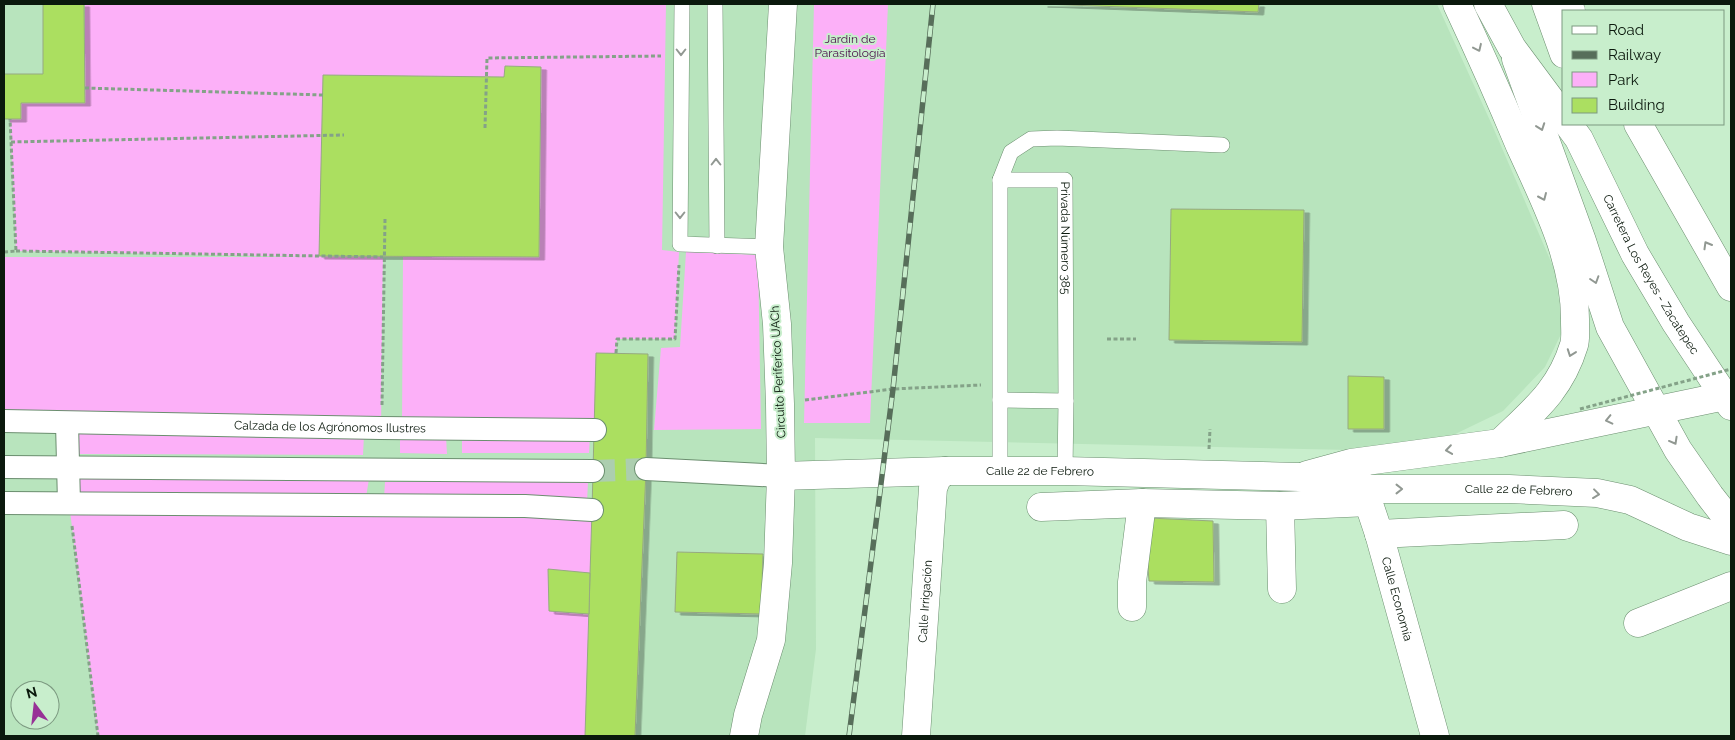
<svg xmlns="http://www.w3.org/2000/svg" width="1735" height="740" font-family="Raleway,sans-serif">
<style>
.built{fill:#b8e4bd;fill-rule:evenodd}
.green{fill:#fcb0f8}
.building{fill:#abdf61;stroke:#96a981;filter:url(#shadow)}
.lines{fill:none;stroke-linecap:round;stroke-linejoin:round}
.pedestrian-tunnel{stroke:#acceaf;stroke-width:22;stroke-dasharray:22 11;stroke-linecap:butt}
.service-casing{stroke:#6b8e6f;stroke-width:16}
.pedestrian-casing{stroke:#6b8e6f;stroke-width:24}
.minor-casing{stroke:#6b8e6f;stroke-width:29}
.primary-casing{stroke:#6b8e6f;stroke-width:29}
.trunk-casing{stroke:#6b8e6f;stroke-width:29}
.path{stroke:#84a288;stroke-width:3;stroke-dasharray:4 2.5;stroke-linecap:butt}
.service{stroke:#fff;stroke-width:15}
.pedestrian{stroke:#fff;stroke-width:22}
.minor{stroke:#fff;stroke-width:28}
.primary{stroke:#fff;stroke-width:28}
.trunk{stroke:#fff;stroke-width:28}
.rail-casing{stroke:#576e5a;stroke-width:5.5}
.rail{stroke:#c8eecc;stroke-width:4;stroke-dasharray:11;stroke-linecap:butt}
.path-bridge{stroke:#84a288;stroke-width:3;stroke-dasharray:4 2.5;stroke-linecap:butt}
.oneway{stroke:#919892}
.labels{text-anchor:middle;stroke-width:4;stroke-linejoin:round;paint-order:stroke}
.park-label{font-size:12px;fill:#490c49;stroke:#c8eecc}
.street-label{font-size:12px;fill:#0b190d;stroke:#c8eecc}
</style>
<defs>
<filter id="shadow"><feDropShadow dx="5.5" dy="3" stdDeviation="0" flood-color="#0004"/></filter>
</defs>
<rect width="100%" height="100%" fill="#c8eecc"/>
<path class="built" d="M4,4h1433l55,121 63,146 8,59 -18,37 -42,44 -54,26 -54,14 -580,-13 1,211 -11,87h-801zM20,690h30v30h-30z"/>
<g class="green">
<polygon points="85,4 666,4 662,250 679,252 675,339 617,339 616,353 596,353 595,430 402,428 403,257 539,256 541,67 505,66 504,77 324,75 319,256 383,257 381,428 4,421 4,257 317,257 16,251 10,119 21,119 21,103 85,103"/>
<polygon points="814,4 888,4 870,423 804,423"/>
<polygon points="686,252 758,255 761,429 654,430 661,348 680,347"/>
<polygon points="77,432 364,435 363,455 79,454"/>
<polygon points="590,435 589,453 462,453 462,436"/>
<polygon points="400,436 446,437 447,454 400,453"/>
<polygon points="78,478 369,479 366,497 77,495"/>
<polygon points="385,482 588,482 587,502 384,498"/>
<polygon points="69,503 592,510 590,573 548,570 549,611 589,614 585,736 98,736"/>
</g>
<g class="building">
<polygon points="43,4 84,4 85,103 21,103 21,119 4,119 4,74 43,74"/>
<polygon points="1042,4 1259,4 1258,12"/>
<polygon points="505,66 541,67 539,257 319,256 323,75 504,77"/>
<polygon points="1171,209 1304,210 1302,342 1169,340"/>
<polygon points="596,353 648,354 646,469 635,736 585,736 592,510"/>
<polygon points="1348,376 1384,377 1384,429 1348,429"/>
<polygon points="1149,518 1213,521 1214,582 1149,581 1147,553"/>
<polygon points="677,552 763,554 761,614 675,612"/>
<polygon points="548,569 590,573 589,614 549,611"/>
</g>
<g class="lines">
<polyline class="pedestrian-tunnel" points="593,471 646,469"/>
<g class="service-casing">
<g id="service">
<polyline points="682,4 680,244 769,247"/>
<polyline points="715,4 717,246"/>
<polyline points="1000,180 1011,152 1031,139 1057,138 1222,145"/>
<polyline points="1000,400 1066,401"/>
<path id="s1" d="M1000,471v-291h65l1,221 -1,70"/>
</g>
</g>
<g class="pedestrian-casing">
<g id="pedestrian">
<path id="s2" d="M4,421l377,7 214,2"/>
<polyline points="67,423 69,503"/>
<polyline points="4,467 593,471"/>
<polyline points="646,469 781,476"/>
<polyline points="4,503 525,506 592,510"/>
</g>
</g>
<g class="minor-casing">
<g id="minor">
<polyline points="1307,475 1351,463 1500,443 1725,396"/>
<path id="s3" d="M781,476l164,-5h120l234,6 65,12h145l88,4 33,7 58,27 43,14"/>
<path id="s4" d="M1363,486l16,48 56,202"/>
<polyline points="1280,506 1282,589"/>
<polyline points="1041,507 1142,503 1280,506 1369,502"/>
<polyline points="1379,534 1564,525"/>
<polyline points="1132,607 1132,582 1142,503"/>
<polyline points="1638,623 1731,586"/>
<polyline points="744,736 748,715 771,640 778,563 781,476 780,404 777,324 769,247 783,4"/>
<path id="s5" d="M916,736l17,-248 4,-10 8,-7"/>
</g>
</g>
<g class="primary-casing">
<g id="primary">
<path d="M1457,4c22,47 43,94 63,142 25,55 56,114 55,176 0,8 1,16 -1,23 -14,46 -41,66 -74,98"/>
<polyline points="1566,4 1571,11"/>
<polyline points="1516,59 1582,241 1610,327 1678,450 1710,496 1731,523"/>
<polyline points="1638,124 1731,287"/>
</g>
</g>
<g class="trunk-casing">
<g id="trunk">
<polyline points="1488,4 1512,48 1564,118"/>
<polyline points="1546,4 1564,54"/>
<path id="s6" d="M1568,124l11,15 56,115 41,69 55,83"/>
</g>
</g>
<g class="path">
<polyline points="85,88 323,95"/>
<polyline points="485,128 487,58 661,56"/>
<polyline points="11,142 344,135"/>
<polyline points="16,251 383,257"/>
<polyline points="4,252 16,251 10,119"/>
<polyline points="1107,339 1136,339"/>
<polyline points="616,353 617,339 675,339 679,265"/>
<polyline points="805,400 893,389 981,385"/>
<polyline points="382,405 385,219"/>
<polyline points="1209,449 1210,429"/>
<polyline points="72,526 98,736"/>
</g>
<use href="#service" class="service"/>
<use href="#pedestrian" class="pedestrian"/>
<use href="#minor" class="minor"/>
<use href="#primary" class="primary"/>
<use href="#trunk" class="trunk"/>
<g class="rail-casing">
<polyline id="rail" points="849,736 893,389 933,4"/>
</g>
<use href="#rail" class="rail"/>
<polyline class="path-bridge" points="1580,409 1731,369"/>
</g>
<defs><path id="oneway-chevron" d="M-2-3.5L2.5 0L-2 3.5" fill="none" stroke-width="1.6" stroke-linecap="round" stroke-linejoin="round" transform="scale(1.25)"/></defs>
<g class="oneway">
<use href="#oneway-chevron" transform="translate(1478 48) rotate(65)"/>
<use href="#oneway-chevron" transform="translate(681 52) rotate(90)"/>
<use href="#oneway-chevron" transform="translate(1541 127) rotate(70)"/>
<use href="#oneway-chevron" transform="translate(716 162) rotate(-90)"/>
<use href="#oneway-chevron" transform="translate(1543 197) rotate(66)"/>
<use href="#oneway-chevron" transform="translate(680 215) rotate(90)"/>
<use href="#oneway-chevron" transform="translate(1707 245) rotate(-120)"/>
<use href="#oneway-chevron" transform="translate(1595 280) rotate(72)"/>
<use href="#oneway-chevron" transform="translate(1571 353) rotate(110)"/>
<use href="#oneway-chevron" transform="translate(1609 420) rotate(167)"/>
<use href="#oneway-chevron" transform="translate(1674 441) rotate(61)"/>
<use href="#oneway-chevron" transform="translate(1449 450) rotate(172)"/>
<use href="#oneway-chevron" transform="translate(1399 489)"/>
<use href="#oneway-chevron" transform="translate(1596 494) rotate(7)"/>
</g>
<g class="labels">
<g class="park-label">
<text x="850" y="43">Jardín de<tspan x="850" dy="14">Parasitología</tspan></text>
</g>
<g class="street-label">
<text dy="4" stroke="none"><textPath href="#s1" startOffset="414">Privada Número 385</textPath></text>
<text dy="4" stroke="none"><textPath href="#s6" startOffset="172">Carretera Los Reyes - Zacatepec</textPath></text>
<text transform="translate(778 372) rotate(-93)" y="4">Circuito Periferico UACh</text>
<text dy="4" stroke="none"><textPath href="#s2" startOffset="326">Calzada de los Agrónomos Ilustres</textPath></text>
<text dy="4" stroke="none"><textPath href="#s3" startOffset="259">Calle 22 de Febrero</textPath></text>
<text dy="4" stroke="none"><textPath href="#s3" startOffset="739">Calle 22 de Febrero</textPath></text>
<text dy="4" stroke="none"><textPath href="#s4" startOffset="118">Calle Economía</textPath></text>
<text dy="4" stroke="none"><textPath href="#s5" startOffset="135">Calle Irrigación</textPath></text>
</g>
</g>
<rect width="1735" height="740" fill="none" stroke="#0b190d" stroke-width="10"/>
<rect x="1562" y="10" width="162" height="115" fill="#c8eecc" stroke="#7c9980"/>
<rect x="1572" y="26" width="25" height="8" fill="#ffffff" stroke="#7c9980"/>
<text x="1608" y="35" font-size="15" fill="#0b190d">Road</text>
<rect x="1572" y="51" width="25" height="8" fill="#576e5a" stroke="#7c9980"/>
<text x="1608" y="60" font-size="15" fill="#0b190d">Railway</text>
<rect x="1572" y="72" width="25" height="15" fill="#fcb0f8" stroke="#7c9980"/>
<text x="1608" y="85" font-size="15" fill="#0b190d">Park</text>
<rect x="1572" y="98" width="25" height="15" fill="#abdf61" stroke="#7c9980"/>
<text x="1608" y="110" font-size="15" fill="#0b190d">Building</text>
<g transform="translate(35 705) rotate(345)"><circle r="24" fill="#c8eecc" stroke="#7c9980"/>
<path d="M0-4L9 19L0 12L-9 19Z" fill="#973196"/>
<text y="-8" font-size="14" font-weight="bold" text-anchor="middle" fill="#0b190d">N</text>
</g>
</svg>
